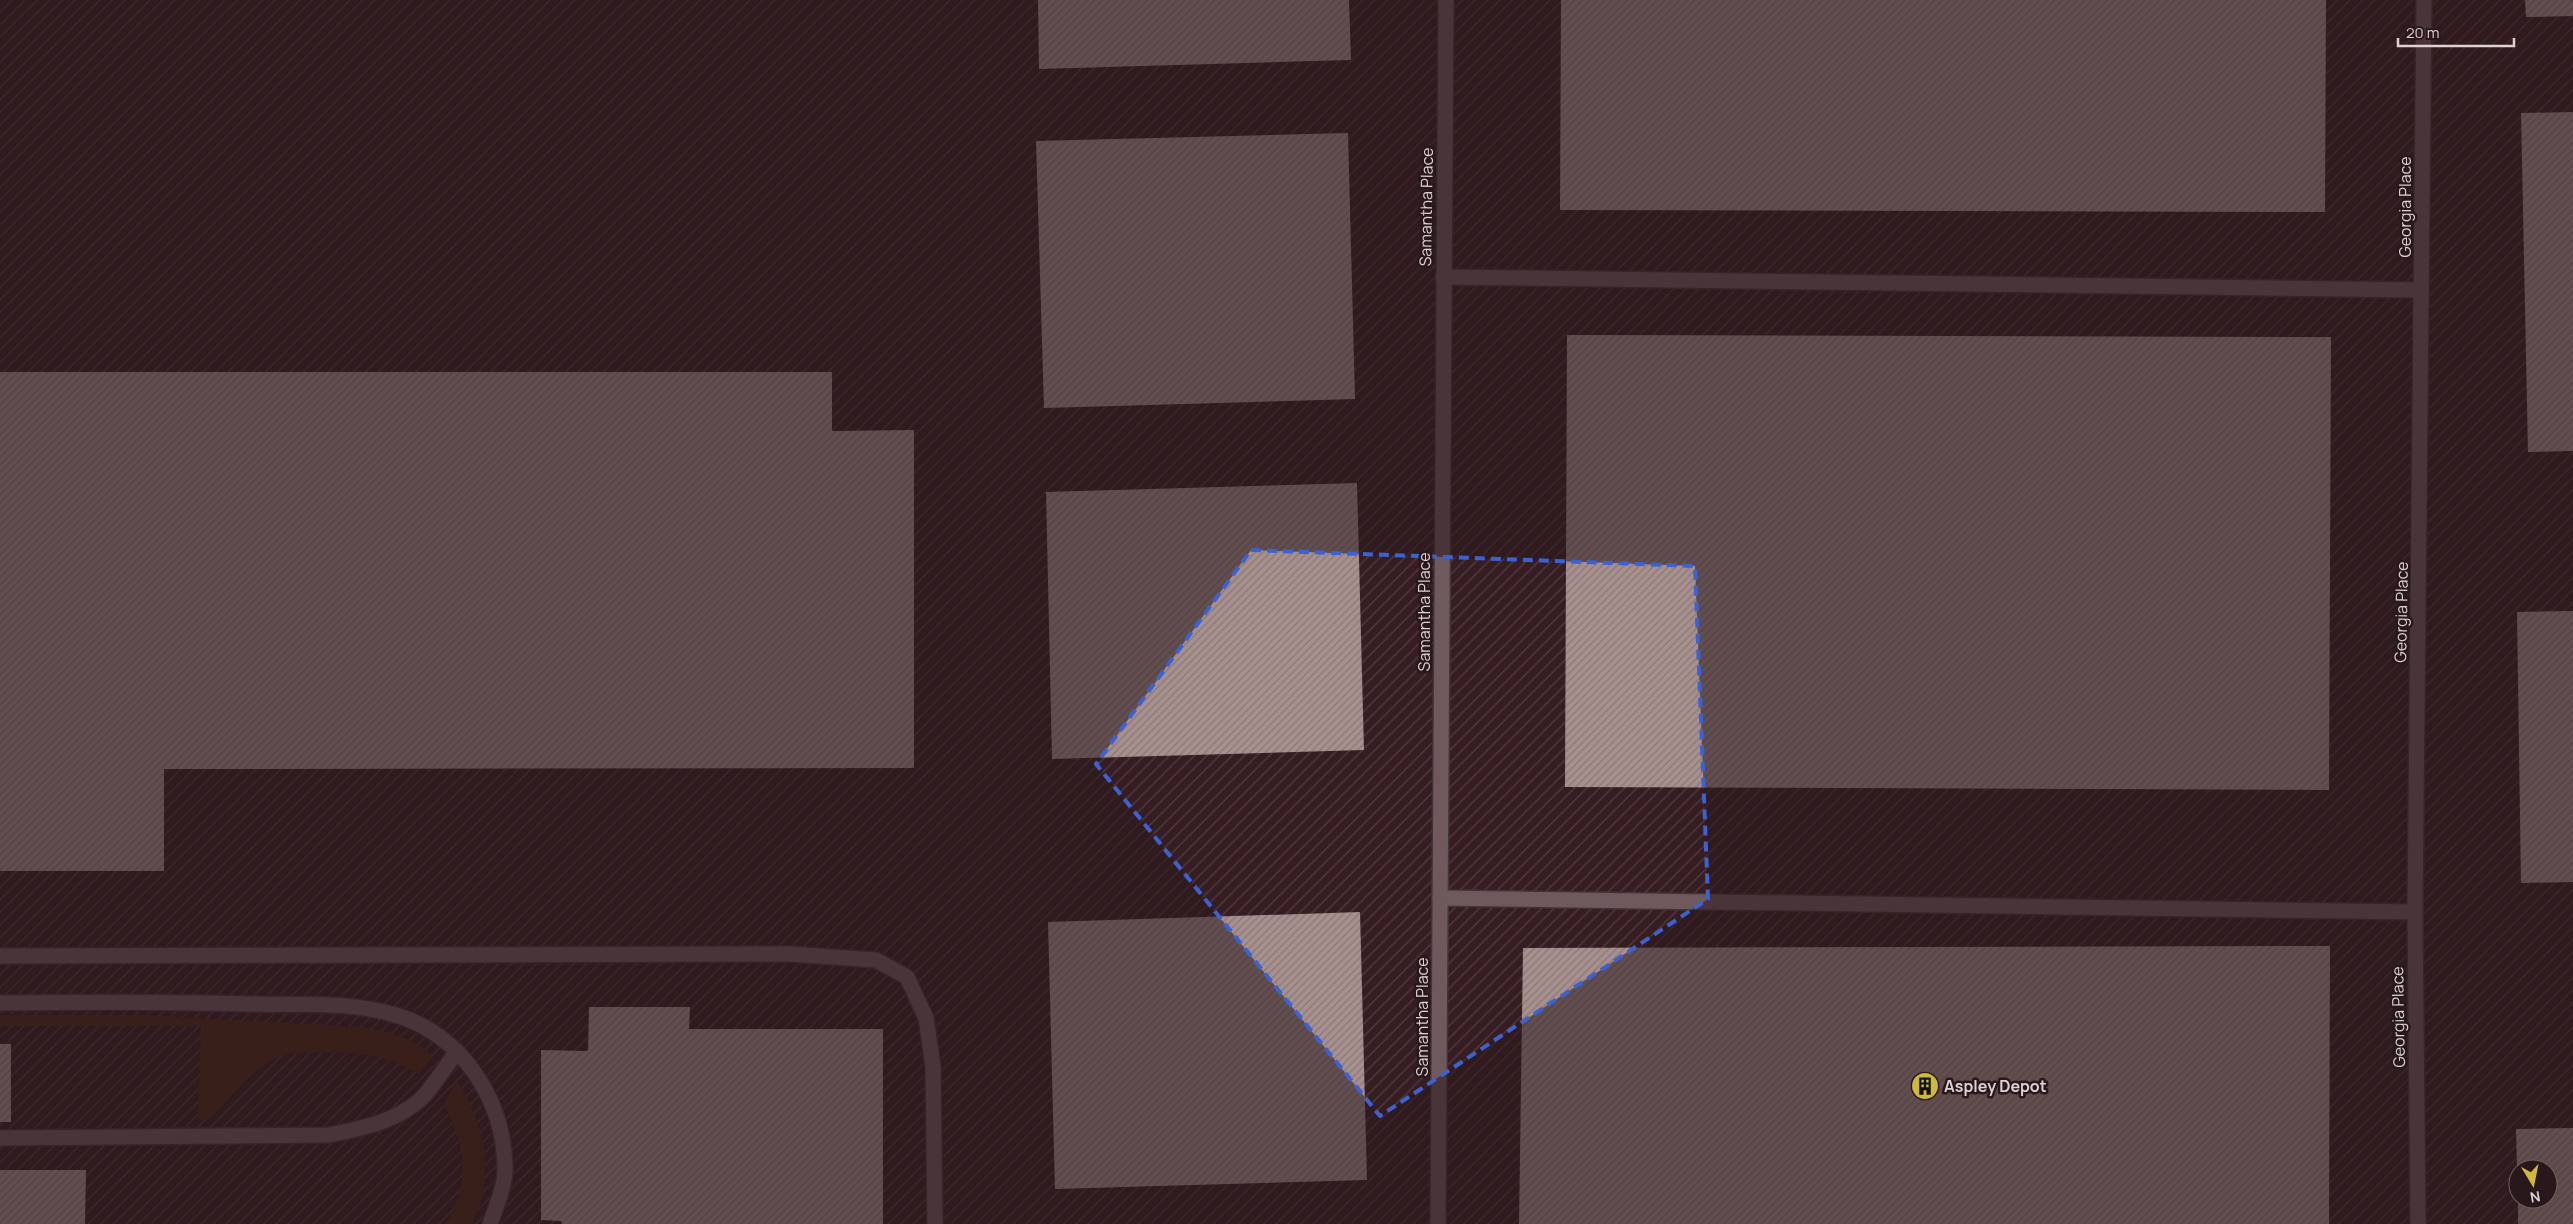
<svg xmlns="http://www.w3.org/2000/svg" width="2573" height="1224" font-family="Manrope,sans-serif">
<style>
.industrial{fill:url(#industrial-furrows);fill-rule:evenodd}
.grass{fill:#4d2919}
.building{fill:url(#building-hatch)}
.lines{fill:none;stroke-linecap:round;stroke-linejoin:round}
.lane-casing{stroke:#423537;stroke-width:18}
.street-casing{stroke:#423537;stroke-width:18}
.lane{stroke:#6f595d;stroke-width:15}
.street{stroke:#6f595d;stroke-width:15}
.marked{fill:none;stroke:#3a62d7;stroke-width:4;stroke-dasharray:10 6;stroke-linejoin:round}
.labels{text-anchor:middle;stroke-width:5;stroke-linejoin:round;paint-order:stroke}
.street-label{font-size:16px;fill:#ddd1d2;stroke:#29181b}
.poi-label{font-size:16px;font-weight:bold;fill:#ddd1d2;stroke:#29181b;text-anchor:start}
</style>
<defs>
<pattern id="industrial-furrows" width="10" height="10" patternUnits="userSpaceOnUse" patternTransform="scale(1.25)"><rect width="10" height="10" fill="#361d22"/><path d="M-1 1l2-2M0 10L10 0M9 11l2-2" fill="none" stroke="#533d41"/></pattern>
<pattern id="building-hatch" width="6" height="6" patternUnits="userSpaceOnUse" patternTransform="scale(1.25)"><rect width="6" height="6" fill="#a7908d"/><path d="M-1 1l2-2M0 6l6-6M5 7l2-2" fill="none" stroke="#897876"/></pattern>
</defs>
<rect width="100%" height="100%" fill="#29181b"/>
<path class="industrial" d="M0,0h2573v1224h-2573zM2518,1169h30v30h-30z"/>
<g class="grass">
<path d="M0,1015h141l219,12c19,3 62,11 72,31l-13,16c-14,-9 -29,-14 -46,-18 -19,-4 -83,-7 -99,3 -26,14 -44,39 -64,60l-9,1 -3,-2 3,-92h-201z"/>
<path d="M455,1082l4,2c26,45 37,91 13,140h-26c25,-43 20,-77 -2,-119z"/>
</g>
<g class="building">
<polygon points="1038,0 1349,0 1351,60 1039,69"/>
<polygon points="1561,0 2326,0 2325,212 1560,210"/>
<polygon points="2525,0 2573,0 2573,16 2526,17"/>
<polygon points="2573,112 2573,451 2528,452 2521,113"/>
<polygon points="1348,133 1355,399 1044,408 1036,141"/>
<polygon points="1567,335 2331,337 2329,790 1565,787"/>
<polygon points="0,372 832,372 832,431 914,430 914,768 164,769 164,871 0,871"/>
<polygon points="1357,483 1364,750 1052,759 1046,492"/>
<polygon points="2573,611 2573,882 2521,883 2517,612"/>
<polygon points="1360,912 1367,1180 1055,1189 1048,922"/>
<polygon points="2330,946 2329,1224 1519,1224 1523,948"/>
<polygon points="589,1007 690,1007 689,1029 883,1029 883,1224 562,1224 561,1221 541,1220 541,1050 588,1051"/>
<rect x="0" y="1044" width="11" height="78"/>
<polygon points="2573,1128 2573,1224 2518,1224 2518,1199 2548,1199 2548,1169 2517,1169 2516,1129"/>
<polygon points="0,1170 86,1170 85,1224 0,1224"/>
</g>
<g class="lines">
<g class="lane-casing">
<g id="lane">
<polyline points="1443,277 2421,290"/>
<polyline points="1440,898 2415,912"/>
<polyline points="0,956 790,954 876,960 907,977 926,1018 933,1066 935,1224"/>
<path d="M0,1003c84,-1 169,-1 253,1 49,1 99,-3 146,12 64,21 104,83 106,150 1,18 -9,41 -15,58"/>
<path d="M0,1138l329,-3c34,-7 67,-13 93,-37 13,-14 24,-32 35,-47"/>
</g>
</g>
<g class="street-casing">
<g id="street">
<polyline points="1438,1224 1446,0"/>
<polyline points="2418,1224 2415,912 2424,0"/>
</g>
</g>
<use href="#lane" class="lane"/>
<use href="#street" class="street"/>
</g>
<path d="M0 0H2573V1224H0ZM1251,550l444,16 13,333 -328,217 -284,-352z" fill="#29181b" fill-opacity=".55" fill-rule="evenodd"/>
<path class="marked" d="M1251,550l444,16 13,333 -328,217 -284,-352z"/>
<defs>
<g id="building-disc" transform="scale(1.4375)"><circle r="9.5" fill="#ceb938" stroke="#29181b"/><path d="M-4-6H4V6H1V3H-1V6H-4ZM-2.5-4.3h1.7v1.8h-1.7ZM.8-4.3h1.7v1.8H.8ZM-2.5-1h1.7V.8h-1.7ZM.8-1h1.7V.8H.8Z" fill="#111"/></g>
</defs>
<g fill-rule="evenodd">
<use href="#building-disc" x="1925" y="1086"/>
</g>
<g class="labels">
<g class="street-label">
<text transform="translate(1426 207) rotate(-89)" y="6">Samantha Place</text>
<text transform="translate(2405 207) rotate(-90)" y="6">Georgia Place</text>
<text transform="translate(1424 612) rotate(-90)" y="6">Samantha Place</text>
<text transform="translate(2401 612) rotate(-89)" y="6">Georgia Place</text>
<text transform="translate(1422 1017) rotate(-90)" y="6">Samantha Place</text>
<text transform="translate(2398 1017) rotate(-91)" y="6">Georgia Place</text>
</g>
<g class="poi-label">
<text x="1944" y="1092">Aspley Depot</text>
</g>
</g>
<g transform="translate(2533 1184) rotate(170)"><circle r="24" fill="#29181b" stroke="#716264"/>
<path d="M0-4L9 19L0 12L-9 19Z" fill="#ceb938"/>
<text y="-8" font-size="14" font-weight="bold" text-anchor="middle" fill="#ddd1d2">N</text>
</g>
<path d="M2398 38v8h116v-8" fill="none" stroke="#ddd1d2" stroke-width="2.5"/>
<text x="2406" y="38" font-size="15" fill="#ddd1d2" stroke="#29181b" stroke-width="4" paint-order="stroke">20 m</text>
</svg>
